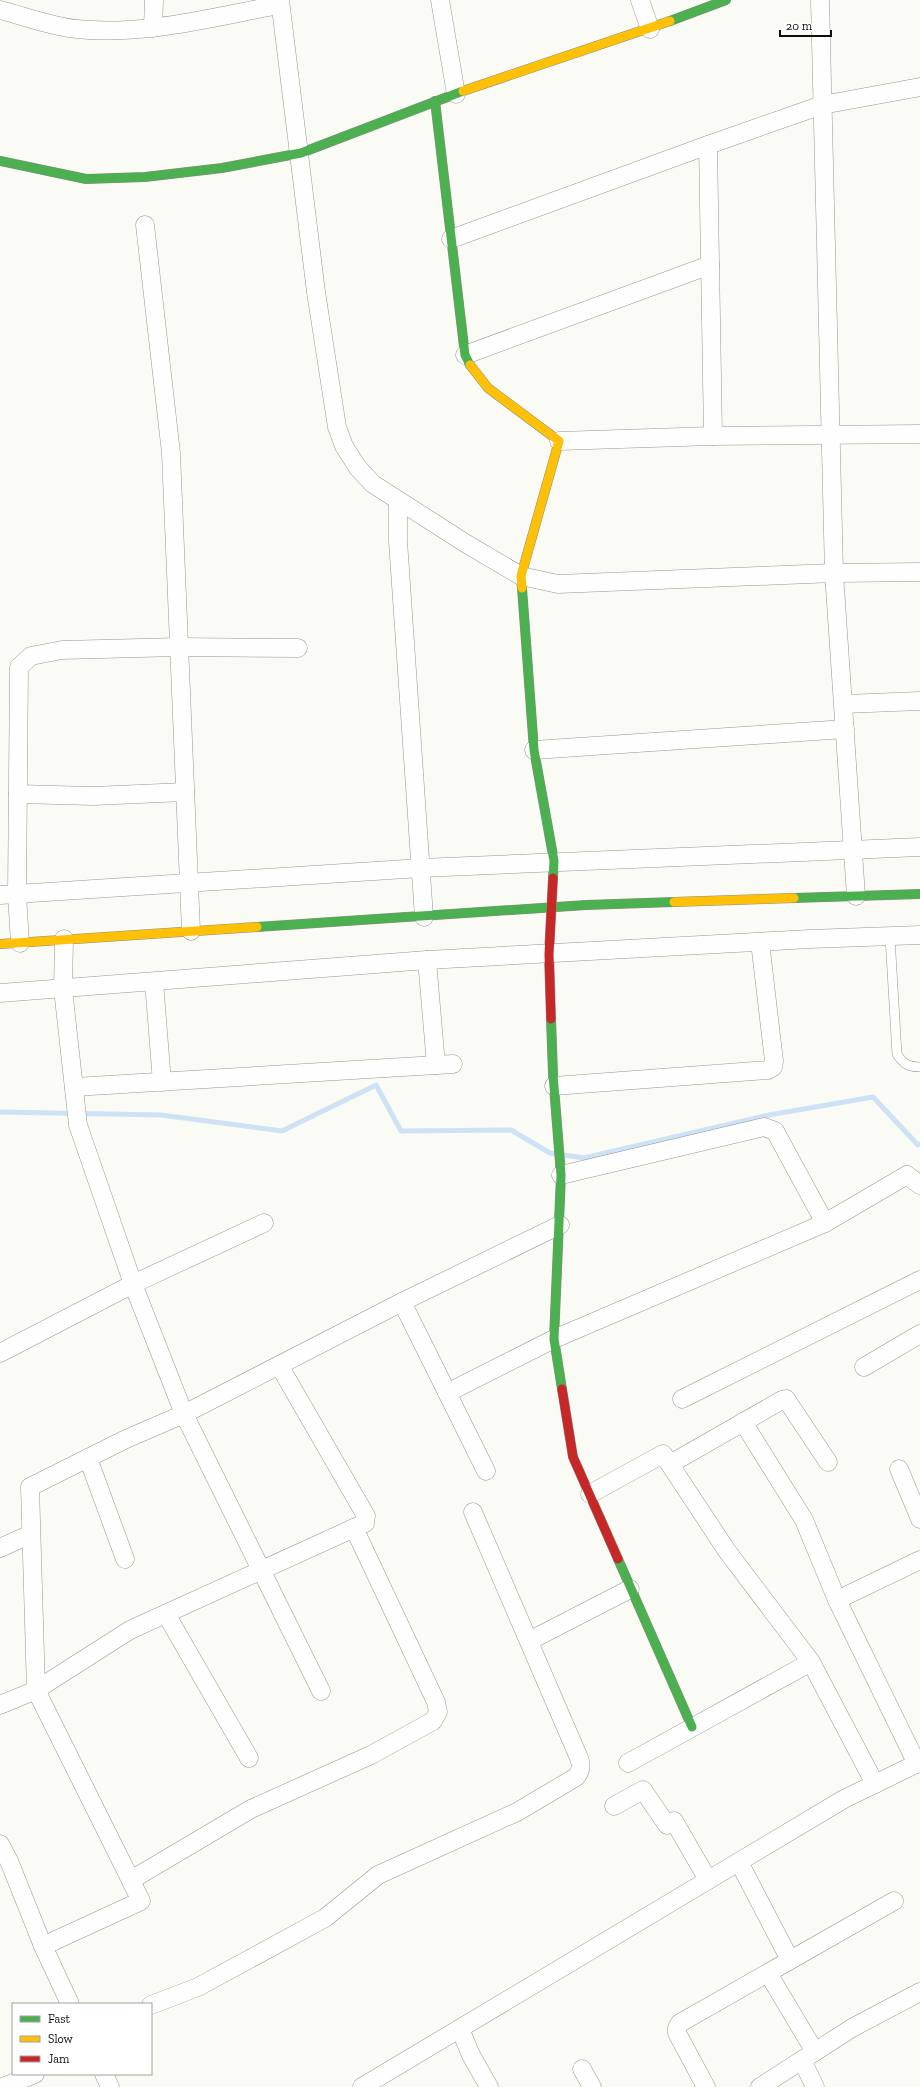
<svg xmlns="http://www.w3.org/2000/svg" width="920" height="2087" font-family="'Zilla Slab',serif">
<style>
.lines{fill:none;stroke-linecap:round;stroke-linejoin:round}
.stream{stroke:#cde2f4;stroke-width:5}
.lane-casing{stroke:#959593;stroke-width:10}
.street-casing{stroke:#959593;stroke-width:19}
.fast-casing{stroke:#8c8c89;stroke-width:10}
.slow-casing{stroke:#8c8c89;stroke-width:10}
.jam-casing{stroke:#8c8c89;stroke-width:10}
.lane{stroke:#fefefe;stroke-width:9}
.street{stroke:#fefefe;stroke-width:18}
.fast{stroke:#4caf50;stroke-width:9}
.slow{stroke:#ffc107;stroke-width:9}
.jam{stroke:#c62828;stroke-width:9}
</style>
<rect width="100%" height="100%" fill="#fbfbf5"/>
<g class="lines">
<g class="stream">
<polyline points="0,1112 161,1115 282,1131 376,1085 401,1131 511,1130 550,1153 555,1154"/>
<polyline points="564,1155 584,1158 769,1115 873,1097 918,1145 920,1144"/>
</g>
<g class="lane-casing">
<path id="lane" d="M890,937l7,117c6,10 12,13 23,13"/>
</g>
<g class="street-casing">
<g id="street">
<polyline points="280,0 316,292 337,427 344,446 358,468 373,484 465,543 521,576 558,584 834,573 920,572"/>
<polyline points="440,0 456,94"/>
<polyline points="640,0 650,29"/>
<polyline points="820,0 834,573 856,896"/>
<path d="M0,10c24,6 53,17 77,19 68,7 136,-12 202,-24"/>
<polyline points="153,28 154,0"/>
<polyline points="708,145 713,436"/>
<polyline points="145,225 171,453 191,931"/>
<polyline points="451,239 708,145 822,105 920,87"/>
<polyline points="465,355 710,265"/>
<polyline points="559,441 713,436 920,434"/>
<polyline points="398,501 398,541 424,917"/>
<polyline points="844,704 920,701"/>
<polyline points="534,750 845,729"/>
<polyline points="18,794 93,796 185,792"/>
<polyline points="0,895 421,868 920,847"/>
<polyline points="64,939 63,989 78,1125 133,1284 184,1414 321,1691"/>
<polyline points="20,943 17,894 19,667 31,656 62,650 179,647 298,648"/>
<polyline points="427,960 436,1065"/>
<polyline points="154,982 162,1082"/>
<polyline points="0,993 427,960 810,939 920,935"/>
<polyline points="554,1086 768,1070 773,1067 774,1061 760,942"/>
<polyline points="74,1087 453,1064"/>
<polyline points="561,1175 764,1127 775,1131 825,1223"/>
<polyline points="0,1353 133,1284 264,1223"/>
<polyline points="279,1365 366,1516 365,1523 130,1630 36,1690 30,1487 126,1439 184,1414 402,1302"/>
<polyline points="864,1367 920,1334"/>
<polyline points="447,1393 554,1339 825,1223 907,1175 920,1185"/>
<polyline points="682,1399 920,1280"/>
<polyline points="743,1422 804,1520 837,1600 917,1764"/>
<polyline points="88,1458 125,1559"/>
<polyline points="670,1464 782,1400 786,1399 828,1462"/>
<polyline points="899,1469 920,1519"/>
<polyline points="486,1471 402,1302 560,1225"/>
<polyline points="590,1494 663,1454 727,1551 811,1662 628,1763"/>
<polyline points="0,1548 31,1534"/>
<polyline points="837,1600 920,1560"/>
<polyline points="166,1614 249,1758"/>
<polyline points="529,1641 630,1589"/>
<polyline points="811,1662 875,1784"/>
<polyline points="0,1705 36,1690 141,1901 43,1946 70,2004"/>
<polyline points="614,1806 643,1790 667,1825 674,1821 708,1880"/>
<polyline points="0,1844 9,1861 43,1946"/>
<polyline points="739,1862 790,1960"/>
<polyline points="131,1880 251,1809 371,1755 433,1721 438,1712 436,1702 354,1528"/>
<polyline points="768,1973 815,2052"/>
<path d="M151,2005l47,-18 127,-69 53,-43 139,-63 59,-35c5,-6 6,-11 3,-19l-106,-246"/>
<polyline points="460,2029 471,2055 489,2087"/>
<polyline points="802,2060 815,2087"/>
<polyline points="582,2069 592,2087"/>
<polyline points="104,2074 110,2087"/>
<polyline points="3,2087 35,2074"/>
<polyline points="362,2087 844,1799 920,1762"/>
<polyline points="706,2087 677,2033 677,2028 680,2023 894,1901"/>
<polyline points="760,2087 852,2028 920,1992"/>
</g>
</g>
<g class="fast-casing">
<g id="fast">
<polyline points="670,21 726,0"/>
<polyline points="435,101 465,355 470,365"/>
<polyline points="0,161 86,179 145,177 222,168 301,153 463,91"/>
<polyline points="522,588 534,750 554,861 553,878"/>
<polyline points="794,898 920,894"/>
<polyline points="257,927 586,905 674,902"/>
<polyline points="551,1019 553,1074 561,1175 554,1339 562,1389"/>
<polyline points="618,1559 692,1727"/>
</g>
</g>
<g class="slow-casing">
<g id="slow">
<polyline points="463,91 670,21"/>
<polyline points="470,365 488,388 559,441 521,576 522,588"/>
<polyline points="674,902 794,898"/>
<polyline points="0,944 257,927"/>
</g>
</g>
<g class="jam-casing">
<g id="jam">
<polyline points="551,1019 549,954 553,878"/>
<polyline points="562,1389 573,1457 618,1559"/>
</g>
</g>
<use href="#lane" class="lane"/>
<use href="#street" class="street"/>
<use href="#fast" class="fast"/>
<use href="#slow" class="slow"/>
<use href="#jam" class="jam"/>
</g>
<rect x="12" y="2003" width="140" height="72" fill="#ffffff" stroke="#9f9f9f"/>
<rect x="20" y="2016" width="20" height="6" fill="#4caf50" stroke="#9f9f9f"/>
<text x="48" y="2023" font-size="12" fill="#0f0f0f">Fast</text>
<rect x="20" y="2036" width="20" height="6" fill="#ffc107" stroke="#9f9f9f"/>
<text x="48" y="2043" font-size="12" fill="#0f0f0f">Slow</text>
<rect x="20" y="2056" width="20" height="6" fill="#c62828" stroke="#9f9f9f"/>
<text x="48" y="2063" font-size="12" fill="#0f0f0f">Jam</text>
<path d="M780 30v6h51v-6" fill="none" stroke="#0f0f0f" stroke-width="2"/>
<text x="786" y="30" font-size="12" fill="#0f0f0f" stroke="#ffffff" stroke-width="3" paint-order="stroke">20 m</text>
</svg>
